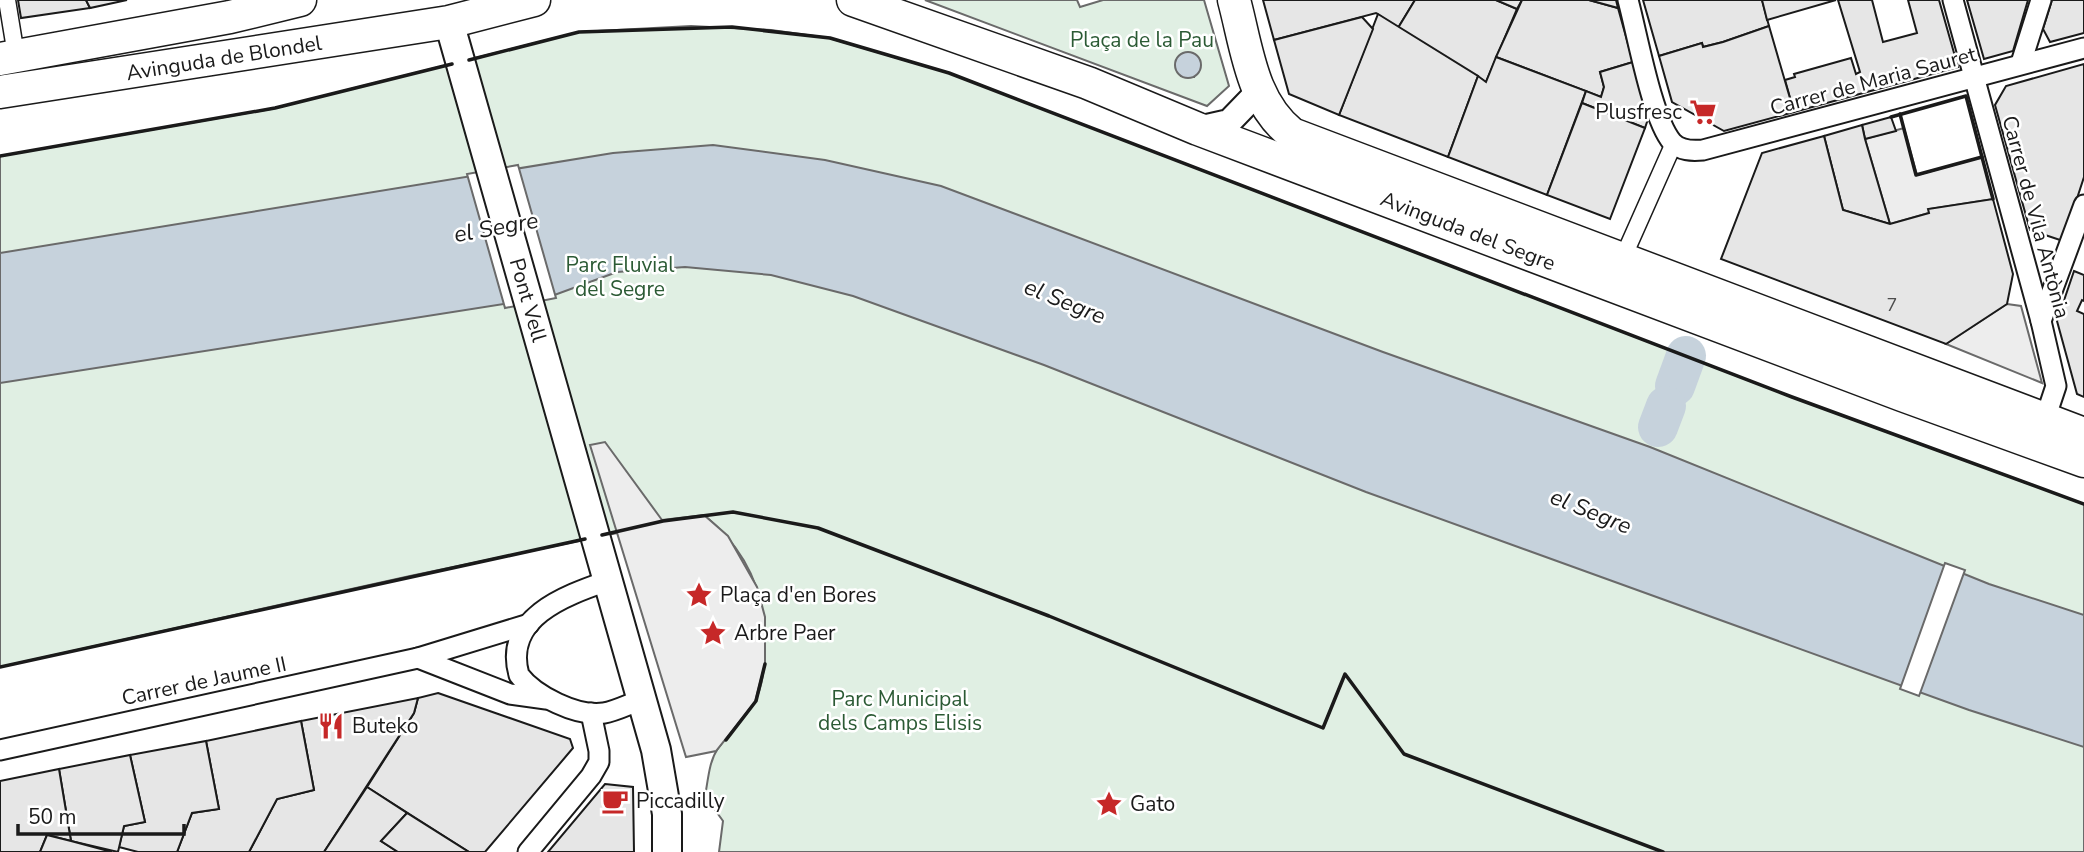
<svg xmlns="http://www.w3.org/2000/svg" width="2084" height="852" font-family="'Nunito Sans',sans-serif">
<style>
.green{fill:#e0efe3;stroke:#6a6a6a;stroke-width:2;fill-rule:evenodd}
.parking{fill:#ededed;stroke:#6a6a6a;stroke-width:2}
.water{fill:#c6d2dc;stroke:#6a6a6a;stroke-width:2}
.pier{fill:#fff;stroke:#6a6a6a;stroke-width:2}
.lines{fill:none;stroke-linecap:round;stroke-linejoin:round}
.river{stroke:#c6d2dc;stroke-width:40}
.building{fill:#e6e6e6;stroke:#1a1a1a;stroke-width:2}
.pedestrian-casing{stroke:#1a1a1a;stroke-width:19}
.minor-casing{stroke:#1a1a1a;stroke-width:23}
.tertiary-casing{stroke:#1a1a1a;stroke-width:28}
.secondary-casing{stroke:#1a1a1a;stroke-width:32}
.primary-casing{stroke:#1a1a1a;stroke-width:35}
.pedestrian{stroke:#fff;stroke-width:16}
.minor{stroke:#fff;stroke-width:19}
.tertiary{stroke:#fff;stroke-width:24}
.secondary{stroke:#fff;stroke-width:28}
.primary{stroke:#fff;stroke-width:32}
.wall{stroke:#1a1a1a;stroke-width:3.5}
.labels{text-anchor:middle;stroke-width:5;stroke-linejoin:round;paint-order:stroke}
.number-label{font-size:18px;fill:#4d4d4d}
.park-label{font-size:21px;fill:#2b5a34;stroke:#fff}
.street-label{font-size:21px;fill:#1a1a1a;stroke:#fff}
.poi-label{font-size:21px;fill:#1a1a1a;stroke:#fff;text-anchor:start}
.water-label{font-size:23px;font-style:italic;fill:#1a1a1a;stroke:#fff}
</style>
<rect width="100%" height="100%" fill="#fff"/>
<g class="green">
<path d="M925,0h152l3,7 23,-7h101l25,86 -22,20zM1184,53h8l2,24 -13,-1z"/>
<path d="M691,26l80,4 58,8 120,35 843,324 292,107v348h-1365l4,-31 -18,-25c3,-15 4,-34 12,-46 11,-16 27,-30 37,-47 9,-16 11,-39 11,-57 1,-53 -19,-97 -61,-131l-294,61 -410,91v-511l271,-47 308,-77z"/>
</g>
<g class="parking">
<polygon points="1904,128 1917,175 1982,157 1993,199 1929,209 1929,213 1890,224 1865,139"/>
<polygon points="2007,304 2021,306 2042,383 1946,344"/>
<polygon points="605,442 662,520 704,515 728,536 757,587 765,617 765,664 755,702 716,751 686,757 590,445"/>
</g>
<g class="water">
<circle cx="1188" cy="65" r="13"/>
<polygon points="713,145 825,160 941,186 1383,352 1650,447 1989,584 2084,615 2084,747 1969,710 1366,492 1044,365 853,296 771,275 685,267 617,272 549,297 0,383 0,253 613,153"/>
</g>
<g class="pier">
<polygon points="518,165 556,298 505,308 467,174"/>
<polygon points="1945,563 1965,570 1919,696 1900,689"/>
</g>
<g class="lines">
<g class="river">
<polyline points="1675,386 1686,356"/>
<polyline points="1658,427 1666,406"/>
</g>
</g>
<g class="building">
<polygon points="18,0 86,0 90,8 21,18"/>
<polygon points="86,0 127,0 90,8"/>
<polygon points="1263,0 1415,0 1398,28 1376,13 1274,40"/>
<polygon points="1415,0 1496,0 1517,9 1486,82 1398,28"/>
<polygon points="1496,0 1522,0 1517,9"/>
<polygon points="1522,0 1589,0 1618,8 1633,62 1600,72 1604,87 1601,97 1496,57"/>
<polygon points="1589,0 1616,0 1618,8"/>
<polygon points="1643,0 1762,0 1769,26 1723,42 1703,47 1702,43 1659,56"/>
<polygon points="1762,0 1836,0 1767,20"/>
<polygon points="1838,0 1872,0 1883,42 1917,33 1908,0 1939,0 1958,67 1794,112 1785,80 1795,77 1794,74 1851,58 1856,74 1860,72"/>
<polygon points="1967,0 2028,0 2013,51 1984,59"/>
<polygon points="2052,0 2084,0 2084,33 2050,42 2043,29"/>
<polygon points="1378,14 1478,76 1448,157 1339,115"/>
<polygon points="1362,17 1373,29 1339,115 1289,94 1274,40"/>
<polygon points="1769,26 1794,112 1724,131 1672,102 1659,56 1702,43 1703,47 1723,42"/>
<polygon points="1496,57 1586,91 1547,195 1448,157 1478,76 1486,82"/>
<polygon points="1633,62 1649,116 1645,128 1582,103 1586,91 1601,97 1604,87 1600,72"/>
<polygon points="2084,64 2084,177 2063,241 2030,230 1995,105 2006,86"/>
<polygon points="1582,103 1645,128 1610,219 1547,195"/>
<polygon points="1891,117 1896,131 1865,139 1862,125"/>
<polygon points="1862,125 1865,139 1890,224 1843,210 1824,136"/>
<polygon points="1824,136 1843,210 1890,224 1929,213 1928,209 1993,199 2013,274 2007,304 1946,344 1721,259 1762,153"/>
<polygon points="2074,271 2084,275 2084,301 2082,300 2077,311 2084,314 2084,397 2077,394 2057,321"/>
<polygon points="438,693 570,739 573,748 485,852 469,852 367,787 414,713 418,698"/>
<polygon points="418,698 414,713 324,852 249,852 277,799 314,790 301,721"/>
<polygon points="301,721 314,790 277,799 249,852 177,852 192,813 219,809 206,741"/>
<polygon points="206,741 219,809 192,813 177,852 138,852 119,847 124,826 145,822 130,755"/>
<polygon points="130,755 145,822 124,826 118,852 71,841 59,769"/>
<polygon points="59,769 71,841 47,835 40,852 0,852 0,781"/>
<polygon points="605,784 633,787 634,852 548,852"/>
<polygon points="367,787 407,813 381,841 398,852 324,852"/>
<polygon points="407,813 469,852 398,852 381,841"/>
<polygon points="47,835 71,841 112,852 40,852"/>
</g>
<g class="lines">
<g class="pedestrian-casing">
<g id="pedestrian">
<polyline points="7,0 16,55"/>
<polyline points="1622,260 1674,143"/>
</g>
</g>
<g class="minor-casing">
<g id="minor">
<path d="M1628,0c9,33 24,119 44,142 8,9 20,9 31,8l381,-102"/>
<polyline points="1953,0 2041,321 2056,386 2042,428"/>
<polyline points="2021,63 2041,0"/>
<polyline points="2041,321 2084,205"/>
<path d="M607,581c-43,15 -104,37 -88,94 16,21 58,42 85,38 12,-2 25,-9 37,-13"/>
<polyline points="418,658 510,694 546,699"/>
<polyline points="0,750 418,658 529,624"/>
<polyline points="528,852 591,776 599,762 599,751 591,713"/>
</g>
</g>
<g class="tertiary-casing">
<polyline id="tertiary" points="1198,129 1229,122 1258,92"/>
</g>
<g class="secondary-casing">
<polyline id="secondary" points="449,22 656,750 667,814 667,852"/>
</g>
<g class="primary-casing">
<g id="primary">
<polyline points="853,0 1088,83 1198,129 1902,395 2084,461"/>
<path d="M1234,0c13,48 17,102 58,134l792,300"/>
<polyline points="0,59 230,17 300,0"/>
<polyline points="0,92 449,22 534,0"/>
</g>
</g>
<use href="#pedestrian" class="pedestrian"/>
<use href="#minor" class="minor"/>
<use href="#tertiary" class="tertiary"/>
<use href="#secondary" class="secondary"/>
<use href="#primary" class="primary"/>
<g class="wall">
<polyline points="469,60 579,32 732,27 830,38 949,73 1792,397 2084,504"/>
<polyline points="1900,114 1916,175 1982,157"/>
<polyline points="1891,117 1966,96 1993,199"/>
<polyline points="0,156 275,108 452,64"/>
<polyline points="602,535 663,521 733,512 818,528 1049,616 1323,728 1345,674 1404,754 1663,852"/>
<polyline points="0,667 585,539"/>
<polyline points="726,740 756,701 765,664"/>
</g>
</g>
<defs>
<g id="supermarket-bare" transform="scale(2.1)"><path d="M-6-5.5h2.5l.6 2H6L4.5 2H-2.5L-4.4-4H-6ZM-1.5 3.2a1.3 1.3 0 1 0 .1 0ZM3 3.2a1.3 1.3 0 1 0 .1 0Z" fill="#c62828" stroke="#fff" stroke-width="2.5" paint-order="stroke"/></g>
<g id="sight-bare" transform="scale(2.1)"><path d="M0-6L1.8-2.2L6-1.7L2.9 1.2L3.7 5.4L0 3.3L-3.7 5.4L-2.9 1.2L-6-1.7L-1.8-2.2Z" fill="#c62828" stroke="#fff" stroke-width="2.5" paint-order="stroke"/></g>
<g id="restaurant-bare" transform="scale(2.1)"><path d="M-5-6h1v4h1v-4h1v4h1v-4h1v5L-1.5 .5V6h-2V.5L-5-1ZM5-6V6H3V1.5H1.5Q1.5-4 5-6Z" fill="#c62828" stroke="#fff" stroke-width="2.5" paint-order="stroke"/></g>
<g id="cafe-bare" transform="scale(2.1)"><path d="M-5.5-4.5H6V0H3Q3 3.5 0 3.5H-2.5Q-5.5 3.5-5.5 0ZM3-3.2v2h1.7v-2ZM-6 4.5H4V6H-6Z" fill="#c62828" stroke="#fff" stroke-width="2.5" paint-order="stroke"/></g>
</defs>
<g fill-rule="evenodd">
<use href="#supermarket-bare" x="1703" y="112"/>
<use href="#sight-bare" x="699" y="595"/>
<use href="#sight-bare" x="713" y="633"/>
<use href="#restaurant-bare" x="331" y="726"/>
<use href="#cafe-bare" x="615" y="801"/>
<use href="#sight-bare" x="1109" y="804"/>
</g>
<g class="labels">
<g class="number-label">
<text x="1892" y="311">7</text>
</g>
<g class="park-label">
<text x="1142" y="47">Plaça de la Pau</text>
<text x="620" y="272">Parc Fluvial<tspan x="620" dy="24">del Segre</tspan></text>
<text x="900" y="706">Parc Municipal<tspan x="900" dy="24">dels Camps Elisis</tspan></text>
</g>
<g class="street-label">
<text transform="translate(224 58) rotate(-9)" y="7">Avinguda de Blondel</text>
<text transform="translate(1873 81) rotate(-15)" y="7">Carrer de Maria Sauret</text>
<text transform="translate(2036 217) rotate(75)" y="7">Carrer de Vila Antònia</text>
<text transform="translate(1468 231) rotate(21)" y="7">Avinguda del Segre</text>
<text transform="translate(528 300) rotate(74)" y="7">Pont Vell</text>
<text transform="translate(204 681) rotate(-12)" y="7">Carrer de Jaume II</text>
</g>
<g class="poi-label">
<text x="1682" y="119" text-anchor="end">Plusfresc</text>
<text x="720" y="602">Plaça d'en Bores</text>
<text x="734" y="640">Arbre Paer</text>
<text x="352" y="733">Buteko</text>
<text x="636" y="808">Piccadilly</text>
<text x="1130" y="811">Gato</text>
</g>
<g class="water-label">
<text transform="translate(496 227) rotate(-10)" y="8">el Segre</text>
<text transform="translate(1065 301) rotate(22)" y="8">el Segre</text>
<text transform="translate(1591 511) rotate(22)" y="8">el Segre</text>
</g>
</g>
<path d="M18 824v10h166v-10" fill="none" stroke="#1a1a1a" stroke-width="3.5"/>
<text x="28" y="824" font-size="21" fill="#1a1a1a" stroke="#ffffff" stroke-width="5" paint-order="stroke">50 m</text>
</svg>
